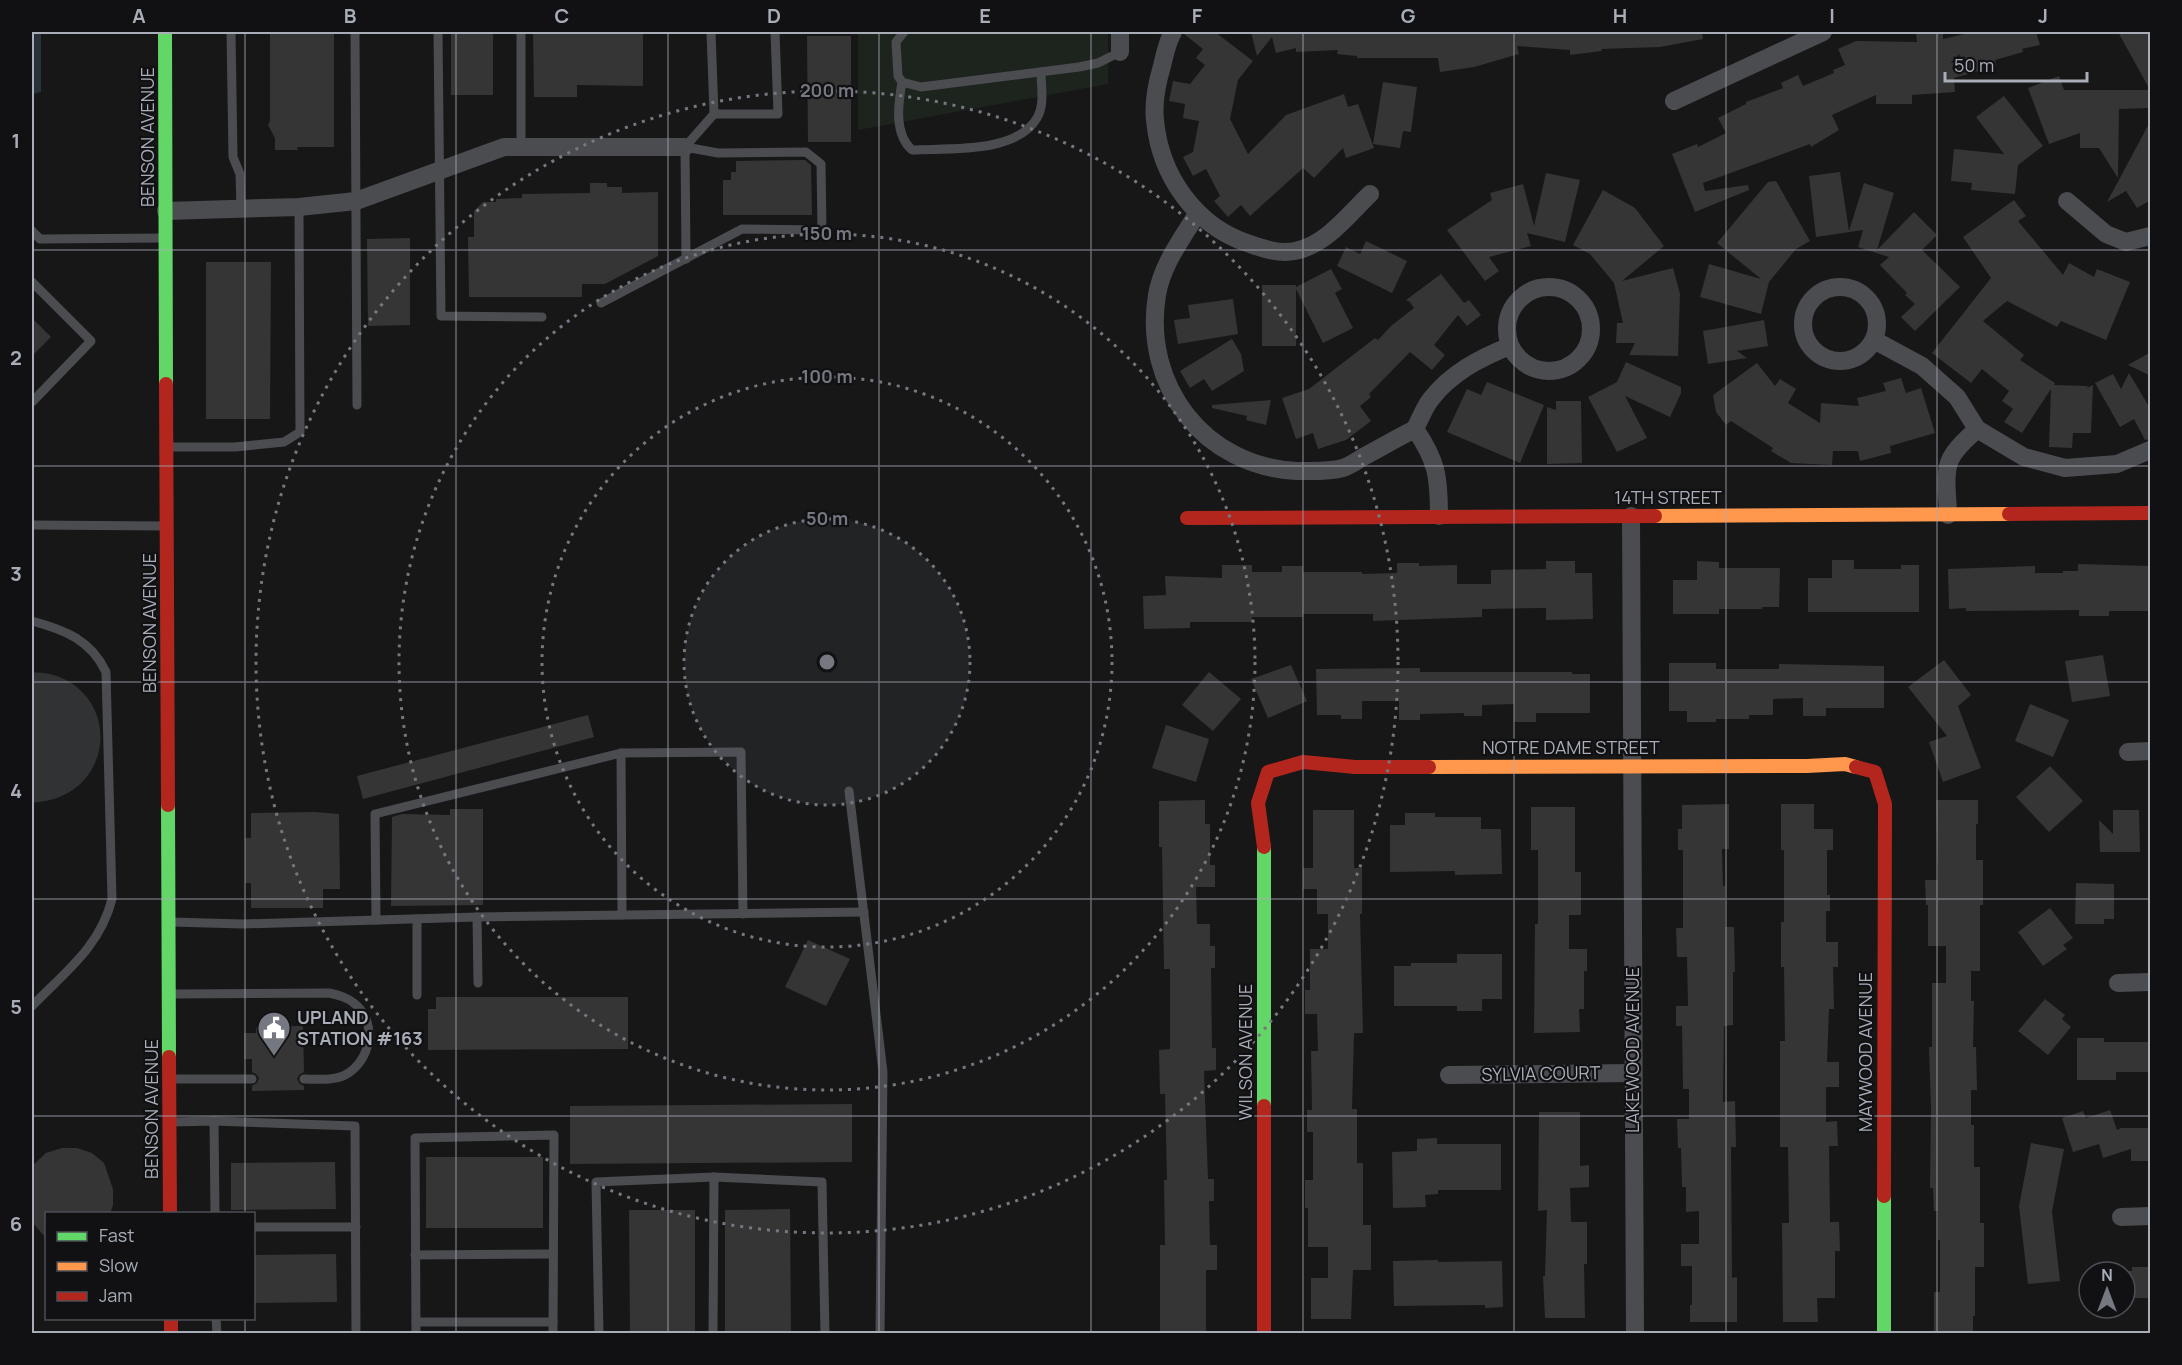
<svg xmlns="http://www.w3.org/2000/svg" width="2182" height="1365" font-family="Manrope,sans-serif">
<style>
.green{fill:#1d241e}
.water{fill:#2a3239}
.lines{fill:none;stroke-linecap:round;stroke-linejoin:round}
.runway{stroke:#313233;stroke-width:129}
.building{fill:#353536}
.lane{stroke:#4b4c50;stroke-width:9}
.street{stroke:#4b4c50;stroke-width:18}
.fast{stroke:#63d668;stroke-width:14}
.slow{stroke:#ff974d;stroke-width:14}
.jam{stroke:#b3261e;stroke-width:14}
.grid{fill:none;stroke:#a8adb8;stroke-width:1.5;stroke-opacity:0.55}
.ring{fill:none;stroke:#757880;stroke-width:3;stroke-dasharray:3 6}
.labels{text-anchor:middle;stroke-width:4.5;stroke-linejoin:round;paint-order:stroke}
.street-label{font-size:18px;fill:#a8adb8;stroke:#111113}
.poi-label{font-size:18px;font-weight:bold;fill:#a8adb8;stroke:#111113;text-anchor:start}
.centre{fill:#757880;stroke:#111113;stroke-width:3}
.ring-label{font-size:18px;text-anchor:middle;font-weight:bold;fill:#757880;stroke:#111113;stroke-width:4.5;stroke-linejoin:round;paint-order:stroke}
.neatline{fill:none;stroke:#a8adb8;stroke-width:2}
.grid-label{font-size:20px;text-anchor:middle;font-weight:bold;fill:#a8adb8}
</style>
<rect width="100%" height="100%" fill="#171717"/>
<polygon class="green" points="858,32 1108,32 1108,84 858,130"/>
<polygon class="water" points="32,32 41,32 41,92 32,94"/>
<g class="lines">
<polyline class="runway" points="32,738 36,737"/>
</g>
<g class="building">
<polygon points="270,32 334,32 334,147 297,147 298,150 275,150 275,138 268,125 270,121"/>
<rect x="451" y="32" width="42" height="63"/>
<polygon points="533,32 643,32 643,86 577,85 577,97 534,97"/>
<polygon points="1184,32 1215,32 1253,61 1238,80 1230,119 1248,154 1286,115 1344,94 1348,107 1358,104 1374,148 1346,158 1343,148 1314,178 1303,168 1250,216 1241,205 1228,217 1214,201 1220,196 1206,169 1193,176 1183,157 1193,152 1199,121 1183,118 1185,104 1169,101 1173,81 1190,84 1205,65 1196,58 1203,49 1184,34"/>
<polygon points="1251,32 1702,32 1703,39 1660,47 1601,49 1602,51 1570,55 1570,50 1517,46 1519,54 1474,67 1440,72 1438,58 1357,58 1357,56 1337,54 1338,50 1296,52 1296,48 1276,53 1272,37 1257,56"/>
<polygon points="1943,32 1943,39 1973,32 2036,32 2040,45 2022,49 2023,52 1995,60 1996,66 1954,78 1955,92 1912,95 1912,104 1876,104 1876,95 1832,115 1839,130 1811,147 1810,144 1703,183 1705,191 1748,185 1749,190 1695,212 1672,154 1697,144 1698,147 1726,133 1718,118 1746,104 1746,102 1783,88 1781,83 1798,75 1803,86 1834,73 1833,70 1845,65 1838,49 1856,41 1917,42 1916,33"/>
<polygon points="2118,32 2151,32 2151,108 2119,109 2118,178 2099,148 2080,148 2080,133 2049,144 2028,88 2059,76 2064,90 2150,90"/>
<polygon points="807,36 851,36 851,142 808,142"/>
<polygon points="1383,82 1417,87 1411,132 1403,131 1400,148 1373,144"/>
<polygon points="2004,96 2043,146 2018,165 2015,194 1971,190 1972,183 1951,181 1954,149 2004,154 1976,117"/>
<polygon points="2151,120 2151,200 2137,208 2126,191 2107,202"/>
<polygon points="805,160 811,165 812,215 723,215 723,180 731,180 731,172 736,172 736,161"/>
<polygon points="1840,172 1849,231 1864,183 1894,193 1877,250 1914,212 1937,235 1922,250 1960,287 1915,331 1901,317 1915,304 1905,295 1907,293 1880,265 1889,257 1858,247 1863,230 1816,237 1809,176"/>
<polygon points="1546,173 1580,180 1565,242 1527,233 1531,246 1489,257 1499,271 1485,281 1447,230 1492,200 1490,193 1523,184 1534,226"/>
<polygon points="1776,181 1810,241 1796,249 1769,282 1761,314 1700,297 1709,264 1761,279 1717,243 1768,182"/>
<polygon points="590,183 607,183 607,187 622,187 622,193 658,192 658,256 605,284 582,284 582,297 469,297 468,237 474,237 474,211 483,202 496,202 496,199 522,198 522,194 590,193"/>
<polygon points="1603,190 1635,208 1664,246 1622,281 1673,268 1680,294 1678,356 1629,355 1635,343 1616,343 1617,323 1623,323 1614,283 1590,254 1573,245"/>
<polygon points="2014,200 2026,216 2018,221 2063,275 2069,263 2094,277 2097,269 2130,282 2106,340 2061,321 2057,327 2007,301 1983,321 2024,355 2020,360 2055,383 2054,385 2088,386 2087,388 2093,385 2091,433 2073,433 2072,448 2049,447 2051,389 2022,433 2004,422 2013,409 2002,401 2009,391 1982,369 1971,383 1932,353 1991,278 1963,237"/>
<polygon points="410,238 410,325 368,326 367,239"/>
<polygon points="1366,241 1407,261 1392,293 1337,266 1346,247 1360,254"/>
<polygon points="206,262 271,262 270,419 206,419"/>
<polygon points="1331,269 1342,289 1335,293 1353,328 1323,343 1296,289 1296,346 1262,346 1262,285 1296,285 1296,287"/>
<polygon points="1441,274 1464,303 1469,300 1481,315 1467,326 1458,315 1434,345 1445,355 1432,370 1410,352 1369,394 1371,397 1360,406 1371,421 1346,440 1318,449 1313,433 1296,439 1282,398 1309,389 1375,338 1378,340 1391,326 1414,308 1410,302 1406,300"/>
<polygon points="1233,299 1238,334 1178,344 1174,320 1190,318 1188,305"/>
<polygon points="32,318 51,337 32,356"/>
<polygon points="1764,320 1768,346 1737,351 1747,358 1708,364 1703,331"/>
<polygon points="1232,339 1241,354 1244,371 1212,391 1204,379 1190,388 1180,371"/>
<polygon points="2151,352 2151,376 2128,365"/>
<polygon points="1626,362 1681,387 1681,393 1670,417 1625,396 1647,438 1617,452 1588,397 1617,382"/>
<polygon points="1757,363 1775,386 1780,379 1796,389 1788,403 1820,423 1821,403 1859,406 1857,398 1886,391 1883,383 1901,378 1906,393 1921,388 1935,433 1890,446 1891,453 1860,461 1858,451 1833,451 1832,465 1791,463 1771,451 1773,448 1731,421 1726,425 1716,412 1713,395"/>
<polygon points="2129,373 2151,410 2151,439 2145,440 2134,419 2120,427 2095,383 2113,374 2121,389"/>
<polygon points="1487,382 1544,405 1520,463 1447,432 1467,389 1481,395"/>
<polygon points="1271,400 1266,425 1246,420 1247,416 1212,408 1212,405"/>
<polygon points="1556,401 1581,401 1582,463 1547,464 1547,407 1556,410"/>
<polygon points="1832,560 1854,560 1854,569 1901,569 1901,565 1919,565 1919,612 1808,612 1808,578 1832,578"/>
<polygon points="1546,561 1575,561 1575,573 1592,573 1593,619 1546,620 1546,608 1482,609 1482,617 1373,621 1373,614 1303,614 1303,617 1252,617 1252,622 1190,622 1190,628 1144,629 1143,596 1166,595 1165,576 1222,578 1222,565 1252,565 1252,572 1282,572 1282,566 1303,566 1303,572 1362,572 1362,574 1397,573 1397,563 1419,563 1419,566 1457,565 1457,584 1491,584 1491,570 1546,569"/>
<polygon points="1697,561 1719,562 1719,568 1780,568 1779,607 1762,607 1762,609 1719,609 1719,614 1673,614 1673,580 1697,580"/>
<polygon points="2078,564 2150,566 2151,611 2109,611 2109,616 2079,616 2079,610 1966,611 1966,608 1949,609 1948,569 2035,566 2035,573 2063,573 2063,571 2078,571"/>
<polygon points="2103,655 2110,696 2072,702 2065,661"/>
<polygon points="1944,660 1971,695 1958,706 1981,768 1943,782 1929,742 1947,736 1908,687"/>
<polygon points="1669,663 1716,663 1716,669 1779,669 1779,664 1884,666 1884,708 1826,708 1826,716 1803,716 1803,698 1773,699 1773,715 1749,715 1749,719 1716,719 1716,722 1687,722 1687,711 1669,711"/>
<polygon points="1291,665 1307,701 1268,718 1251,679"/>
<polygon points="1420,668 1420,672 1572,672 1572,674 1590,674 1590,713 1536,713 1536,722 1514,722 1514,704 1482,705 1482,716 1464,716 1464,713 1420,714 1420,720 1399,720 1399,701 1362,701 1362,719 1341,719 1341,715 1317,715 1316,669"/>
<polygon points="1209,672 1241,699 1213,731 1182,705"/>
<polygon points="2030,704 2069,720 2053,757 2015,741"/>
<polygon points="588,715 594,737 363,799 357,776"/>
<polygon points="1166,725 1209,739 1196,782 1152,768"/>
<polygon points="2050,766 2083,801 2049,832 2016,797"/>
<polygon points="1205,800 1205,824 1210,824 1210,865 1215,865 1215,887 1196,887 1197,924 1210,924 1210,946 1215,946 1215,968 1211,968 1212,1048 1216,1048 1216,1070 1204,1071 1208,1179 1214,1179 1214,1201 1209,1201 1210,1245 1217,1245 1217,1270 1206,1270 1206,1334 1160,1334 1160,1245 1165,1245 1164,1180 1167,1180 1165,1094 1160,1094 1159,1050 1170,1049 1170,969 1164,969 1162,847 1159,847 1159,801"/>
<polygon points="1936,800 1978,800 1978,824 1976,824 1976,860 1983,860 1983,905 1980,905 1980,971 1971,971 1971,1001 1974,1001 1973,1047 1976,1047 1977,1090 1971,1090 1971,1125 1974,1125 1974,1167 1980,1167 1980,1223 1984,1223 1984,1267 1975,1267 1975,1316 1973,1316 1973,1334 1934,1334 1934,1292 1940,1292 1940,1240 1938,1240 1938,1211 1934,1211 1933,1188 1930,1188 1931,1108 1929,1047 1932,1047 1932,983 1946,983 1946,946 1928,946 1928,905 1926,905 1925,880 1938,880"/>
<polygon points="1729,804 1729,849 1722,849 1723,886 1725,886 1725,927 1734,927 1735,972 1733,972 1733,1025 1724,1026 1723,1102 1735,1101 1736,1147 1731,1147 1732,1278 1737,1277 1737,1322 1690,1322 1690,1305 1692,1305 1692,1266 1681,1266 1681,1244 1699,1244 1699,1211 1686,1212 1686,1187 1682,1187 1681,1148 1678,1148 1677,1119 1689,1119 1689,1089 1683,1089 1682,1026 1676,1026 1676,1006 1688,1006 1687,957 1677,957 1676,928 1683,928 1683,850 1678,850 1678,829 1682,829 1682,805"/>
<polygon points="1781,804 1814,804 1814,829 1833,829 1833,850 1827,850 1827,895 1830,895 1830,911 1826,911 1826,942 1838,942 1838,967 1833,967 1834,1009 1829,1009 1827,1062 1839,1062 1839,1087 1826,1087 1826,1122 1837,1121 1838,1146 1829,1146 1830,1222 1839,1222 1840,1251 1835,1251 1835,1298 1817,1298 1818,1322 1783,1322 1782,1223 1789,1223 1788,1147 1780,1147 1780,1041 1785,1041 1784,967 1781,967 1781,922 1784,922 1784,850 1781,850"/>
<polygon points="1531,807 1575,807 1575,872 1581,872 1581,915 1569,915 1569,949 1587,949 1587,971 1584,971 1584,1009 1579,1009 1580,1032 1534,1033 1535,924 1538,924 1538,850 1531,850"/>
<polygon points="450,809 483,809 483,905 391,906 392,817 402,814 450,815"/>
<polygon points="1313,810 1354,810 1354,868 1362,868 1362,914 1360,914 1363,1033 1354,1033 1352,1109 1357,1109 1357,1163 1363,1163 1363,1225 1371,1225 1371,1270 1353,1270 1351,1319 1311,1319 1311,1278 1328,1278 1328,1247 1308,1247 1308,1208 1305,1208 1305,1180 1313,1180 1313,1132 1307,1132 1307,1110 1312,1110 1311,1051 1318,1051 1317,1014 1305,1014 1305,990 1310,990 1310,949 1328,949 1328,914 1317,914 1317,889 1303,889 1303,868 1313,868"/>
<polygon points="2113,810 2139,810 2140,852 2100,852 2099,820 2113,834"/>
<polygon points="315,812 339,814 340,889 323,889 323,908 251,908 251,883 245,883 245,838 251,838 251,813"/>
<polygon points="1405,813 1435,813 1435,817 1481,817 1481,829 1501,829 1502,874 1455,875 1455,871 1390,872 1390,825 1405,825"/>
<polygon points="2076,883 2114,884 2114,919 2104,919 2104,924 2075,924"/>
<polygon points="2050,908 2073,938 2063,945 2067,949 2043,966 2018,932"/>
<polygon points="808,940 850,959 826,1006 785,987"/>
<polygon points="1457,954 1502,954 1502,999 1482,999 1482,1011 1457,1011 1457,1006 1394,1006 1394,966 1411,966 1411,963 1457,963"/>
<polygon points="436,997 628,997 628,1049 428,1050 428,1009 436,1009"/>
<polygon points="2045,999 2065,1015 2062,1019 2071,1027 2048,1055 2018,1031"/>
<polygon points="303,1026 304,1072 299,1075 297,1079 300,1084 304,1086 304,1090 252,1091 252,1086 257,1083 259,1078 256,1074 252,1072 252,1059 244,1059 244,1033 256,1033 256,1027"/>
<polygon points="2077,1038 2104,1038 2104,1042 2151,1042 2151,1072 2116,1072 2116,1080 2077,1080"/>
<polygon points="852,1104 852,1162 570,1164 570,1106"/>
<polygon points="2110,1110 2117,1130 2121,1128 2151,1128 2151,1161 2131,1161 2131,1149 2103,1158 2099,1144 2073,1152 2062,1118 2083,1111 2086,1118"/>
<polygon points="1539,1112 1580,1112 1580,1166 1589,1165 1589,1187 1570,1188 1571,1222 1587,1222 1587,1264 1584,1264 1585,1318 1545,1318 1543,1276 1545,1276 1547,1210 1538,1211"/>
<polygon points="1437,1138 1437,1144 1501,1144 1501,1190 1438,1190 1438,1194 1425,1195 1426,1207 1393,1208 1392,1152 1417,1151 1417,1139"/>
<polygon points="2031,1143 2064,1149 2052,1211 2060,1281 2028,1284 2019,1206"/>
<polygon points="62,1148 77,1148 92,1153 104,1163 113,1189 113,1205 110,1214 46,1214 46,1238 32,1222 32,1166 46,1153"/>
<rect x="426" y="1157" width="117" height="71"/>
<polygon points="335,1162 336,1209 231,1210 231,1163"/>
<polygon points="790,1209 791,1334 725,1334 725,1210"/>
<polygon points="629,1210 695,1210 695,1334 630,1334"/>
<polygon points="336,1254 337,1302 254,1303 254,1255"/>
<polygon points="1438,1260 1438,1262 1502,1261 1503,1307 1485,1308 1485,1305 1394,1306 1393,1261"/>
<polygon points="2132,1267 2151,1267 2151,1298 2125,1298 2125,1271 2132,1271"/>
</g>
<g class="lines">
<g class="lane">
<polyline points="231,32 233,157 240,174 241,209"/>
<polyline points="355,32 357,405"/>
<polyline points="438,32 441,316 542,317"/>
<polyline points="904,32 896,42 898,76 902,82 921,87 1079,67 1098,63 1120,52"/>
<path d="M902,82c-4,23 -8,52 10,68 37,-2 104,4 125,-32 8,-13 4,-32 4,-46"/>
<polyline points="714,114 778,114 775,32"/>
<polyline points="521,147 521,32"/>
<polyline points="32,231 40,239 164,238"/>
<polyline points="686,259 685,147 714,114 711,32"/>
<polyline points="32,282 91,341 32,402"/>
<polyline points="601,303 742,229 822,230 821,164 806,152 718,153 685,147"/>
<polyline points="170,447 235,447 284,442 300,432 299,207"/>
<polyline points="32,525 164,526"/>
<path d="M32,621c33,9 59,19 74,51l6,227c-12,48 -47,73 -80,107"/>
<polyline points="621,753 741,752 743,914"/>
<polyline points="849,791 883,1072 880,1334"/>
<polyline points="477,917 478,983"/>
<polyline points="417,919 417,995"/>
<polyline points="376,920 375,814 621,753 622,915"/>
<polyline points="171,922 243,924 477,917 864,912"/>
<path d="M172,994l157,-1c9,2 18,4 26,11 23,19 16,57 -10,71 -12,6 -28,4 -41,4"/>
<polyline points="172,1079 252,1079"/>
<polyline points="214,1121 215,1214"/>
<polyline points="172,1122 214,1121 355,1126 356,1334"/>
<polyline points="254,1227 356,1227"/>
<polyline points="415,1255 553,1254"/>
<polyline points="216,1318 217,1334"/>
<polyline points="416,1322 553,1322"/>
<polyline points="416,1334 415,1138 554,1135 553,1334"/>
<polyline points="599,1334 596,1182 714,1177 822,1182 825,1334"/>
<polyline points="713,1334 714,1177"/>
</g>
<g class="street">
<path d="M1173,32c-6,10 -8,22 -11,34 -5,17 -9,37 -7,54 5,56 41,107 95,124 14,5 29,10 45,7 31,-6 53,-36 75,-57"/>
<polyline points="1120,52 1120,32"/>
<polyline points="1674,101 1823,32"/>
<polyline points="2067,201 2106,234 2126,242 2150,236"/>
<polyline points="166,211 299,207 356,201 504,147 685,147"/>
<path d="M1197,214c-16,26 -35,51 -40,81 -15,91 48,172 140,176 14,0 32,1 46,-3 6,-2 14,-7 20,-11 17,-9 34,-19 52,-28"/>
<circle cx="1549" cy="329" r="42"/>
<circle cx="1840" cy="324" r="37"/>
<polyline points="1874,340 1922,366 1957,397 1977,429 2024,457 2065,468 2117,464 2150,450"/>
<path d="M1415,429c5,-10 9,-21 16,-30 20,-26 49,-41 79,-53"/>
<path d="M1415,429c22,32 24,48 24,87"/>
<path d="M1948,515c0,-17 -5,-42 3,-57 6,-12 17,-20 26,-29"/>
<polyline points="1631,516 1635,1334"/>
<polyline points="2128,752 2150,751"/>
<polyline points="2118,983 2150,982"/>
<polyline points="1449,1075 1633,1073"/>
<polyline points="2121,1217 2150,1216"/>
</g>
<g class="fast">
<polyline points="165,32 166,384"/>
<polyline points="168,805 169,1057"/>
<polyline points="1264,847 1264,1106"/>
<polyline points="1884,1334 1884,1196"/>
</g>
<g class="slow">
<polyline points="1655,516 2009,514"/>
<polyline points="1429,767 1807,766 1845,764 1856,767"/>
</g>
<g class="jam">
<polyline points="166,384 168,805"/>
<polyline points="2009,514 2150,513"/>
<polyline points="1187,518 1655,516"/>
<polyline points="1856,767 1875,772 1885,804 1884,1196"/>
<polyline points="1264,847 1258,803 1268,772 1303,762 1355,767 1429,767"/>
<polyline points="169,1057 170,1214"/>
<polyline points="1264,1106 1264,1334"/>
<polyline points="171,1318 171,1334"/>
</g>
</g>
<path class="grid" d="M245,32v1182M456,32v1302M668,32v1302M879,32v1302M1091,32v1302M1303,32v1302M1514,32v1302M1726,32v1302M1937,32v1302M32,250h2118M32,466h2118M32,682h2118M32,899h2118M32,1116h2118M245,1318v16"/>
<circle cx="827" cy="662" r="143" fill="#757880" fill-opacity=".12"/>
<g class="ring">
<circle cx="827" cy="662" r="143"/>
<circle cx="827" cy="662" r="285"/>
<circle cx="827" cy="662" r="428"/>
<circle cx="827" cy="662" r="571"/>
</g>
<defs>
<g id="civic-pin" transform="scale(1.725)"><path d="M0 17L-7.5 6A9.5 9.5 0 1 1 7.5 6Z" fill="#757880" stroke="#111113"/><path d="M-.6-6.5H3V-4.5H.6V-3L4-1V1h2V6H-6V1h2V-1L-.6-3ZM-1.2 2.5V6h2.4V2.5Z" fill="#fff"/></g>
</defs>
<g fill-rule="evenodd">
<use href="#civic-pin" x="274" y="1028"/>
</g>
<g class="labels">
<g class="street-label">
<text transform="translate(148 137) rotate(-90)" y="6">BENSON AVENUE</text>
<text x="1668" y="504">14TH STREET</text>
<text transform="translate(150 623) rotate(-90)" y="6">BENSON AVENUE</text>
<text x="1571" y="754">NOTRE DAME STREET</text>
<text transform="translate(1633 1050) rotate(-90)" y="6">LAKEWOOD AVENUE</text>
<text transform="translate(1246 1052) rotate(-90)" y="6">WILSON AVENUE</text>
<text transform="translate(1866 1052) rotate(-90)" y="6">MAYWOOD AVENUE</text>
<text transform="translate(1541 1074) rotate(-1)" y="6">SYLVIA COURT</text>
<text transform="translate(152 1109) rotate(-90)" y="6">BENSON AVENUE</text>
</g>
<g class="poi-label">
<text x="297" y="1024">UPLAND<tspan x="297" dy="21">STATION #163</tspan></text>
</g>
</g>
<circle cx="827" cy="662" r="9" class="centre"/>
<g class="ring-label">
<text x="827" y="97">200 m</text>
<text x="827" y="240">150 m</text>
<text x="827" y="383">100 m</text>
<text x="827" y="525">50 m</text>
</g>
<rect width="2182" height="1365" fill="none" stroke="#111113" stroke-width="66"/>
<rect x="45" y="1212" width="210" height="108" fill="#111113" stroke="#4d4f55" stroke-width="1.5"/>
<rect x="57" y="1232" width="30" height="9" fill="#63d668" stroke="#4d4f55" stroke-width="1.5"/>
<text x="99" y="1242" font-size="18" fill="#a8adb8">Fast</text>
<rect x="57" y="1262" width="30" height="9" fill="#ff974d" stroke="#4d4f55" stroke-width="1.5"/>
<text x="99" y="1272" font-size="18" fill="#a8adb8">Slow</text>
<rect x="57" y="1292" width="30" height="9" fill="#b3261e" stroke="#4d4f55" stroke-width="1.5"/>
<text x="99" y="1302" font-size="18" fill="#a8adb8">Jam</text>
<g transform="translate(2107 1290)"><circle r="28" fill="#111113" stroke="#4d4f55" stroke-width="1.5"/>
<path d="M0-4.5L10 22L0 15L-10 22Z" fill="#757880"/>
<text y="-9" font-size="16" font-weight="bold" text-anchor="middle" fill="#a8adb8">N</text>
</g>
<path d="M1945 72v9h142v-9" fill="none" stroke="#a8adb8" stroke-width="3"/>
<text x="1954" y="72" font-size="18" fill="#a8adb8" stroke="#111113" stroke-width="4.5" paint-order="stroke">50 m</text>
<rect x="33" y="33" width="2116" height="1299" class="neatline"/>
<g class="grid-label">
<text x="139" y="23">A</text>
<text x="350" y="23">B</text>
<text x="562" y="23">C</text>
<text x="774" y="23">D</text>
<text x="985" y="23">E</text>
<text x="1197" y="23">F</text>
<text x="1408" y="23">G</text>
<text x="1620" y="23">H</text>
<text x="1832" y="23">I</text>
<text x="2043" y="23">J</text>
<text x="16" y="148">1</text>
<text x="16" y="365">2</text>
<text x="16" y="581">3</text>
<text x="16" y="798">4</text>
<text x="16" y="1014">5</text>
<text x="16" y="1231">6</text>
</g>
</svg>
